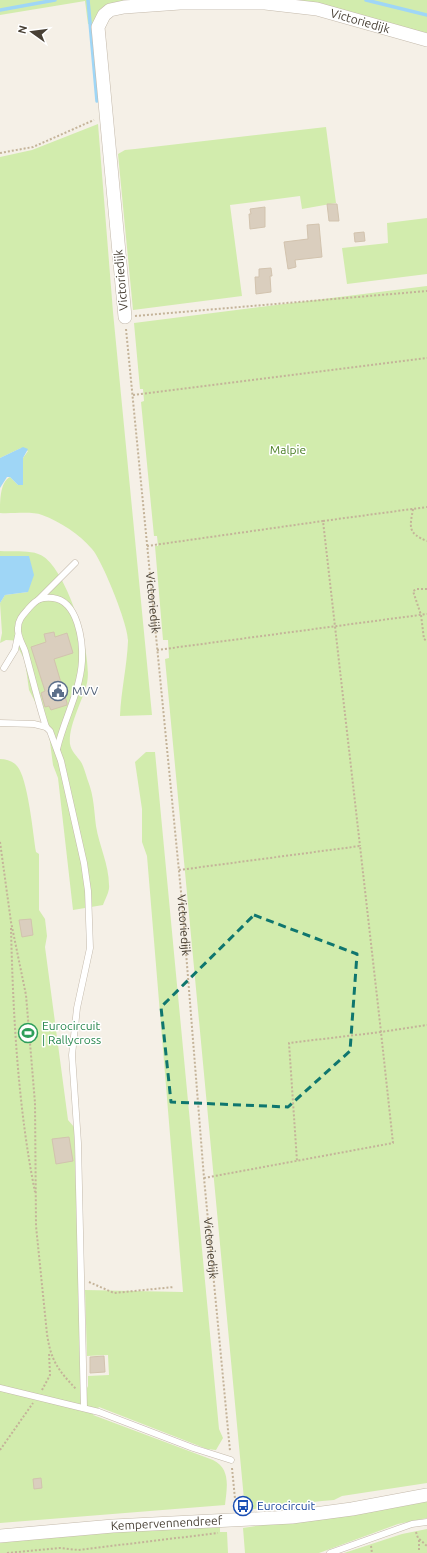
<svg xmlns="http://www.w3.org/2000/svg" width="427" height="1553" font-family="Ubuntu,sans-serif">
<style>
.green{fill:#d2ecad}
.water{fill:#9fd6f6}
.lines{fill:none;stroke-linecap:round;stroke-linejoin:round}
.stream{stroke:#9fd6f6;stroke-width:3.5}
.building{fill:#dacebe;stroke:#d2c3ae}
.service-casing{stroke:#c4baac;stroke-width:7}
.minor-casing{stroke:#c4baac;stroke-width:14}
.path{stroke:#c4b399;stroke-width:2;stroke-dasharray:2 2;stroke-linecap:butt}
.service{stroke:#fff;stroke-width:6}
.minor{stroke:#fff;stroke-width:13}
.marked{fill:none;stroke:#0f766e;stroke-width:3;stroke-dasharray:8 5;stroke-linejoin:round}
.labels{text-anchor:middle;stroke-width:3;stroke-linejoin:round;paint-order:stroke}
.street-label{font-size:12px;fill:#484035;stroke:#fff}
.park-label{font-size:12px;fill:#4a7f24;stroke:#fff}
.service-label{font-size:12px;fill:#4e5e75;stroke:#fff;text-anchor:start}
.leisure-label{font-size:12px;fill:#27864d;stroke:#fff;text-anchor:start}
.transit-label{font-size:12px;fill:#164399;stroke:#fff;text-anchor:start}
</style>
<rect width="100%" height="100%" fill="#f5f0e7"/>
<g class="green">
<polygon points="0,0 183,0 121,4 97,25 88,24 85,1 0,15"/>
<polygon points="269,0 427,0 427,36"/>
<path d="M98,124l15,188 39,403 -32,1c1,-25 7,-50 8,-75 1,-15 -26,-81 -36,-92 -13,-15 -31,-27 -50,-34 -10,-4 -31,-1 -42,-2 0,-12 0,-31 10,-36l8,8 5,-8v-19l5,-7 -7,-3 -21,10v-301l32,-7z"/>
<polygon points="326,127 336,203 302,209 300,196 230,205 242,296 133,310 118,154 125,150 135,149"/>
<polygon points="427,218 427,274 347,284 342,248 388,243 387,223"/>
<polygon points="427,286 427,1483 342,1496 334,1500 322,1501 245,1510 165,659 169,658 168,640 163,640 155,546 158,546 157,536 154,536 141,402 144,401 143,389 140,389 134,323"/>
<path d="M0,551c13,1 34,-2 44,6 24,17 49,97 43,126 -4,17 -19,43 -17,61 1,7 7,12 11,18 3,5 5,13 7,19 6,15 6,30 8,45 3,19 13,39 13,59 1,6 -4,14 -6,20l-30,5 -15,-132 -5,-13 -5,-38 -19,-37 -4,-29 -7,-14 5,-6 -17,-1 -6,3 2,-10 -2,-30 5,-8 23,-3 1,-36h-29z"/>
<path d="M146,752h9l64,677 4,9 -7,12 -9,-1 -108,-42 -6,8 120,45c18,9 14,27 12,45l-225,18v-764c6,0 13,2 17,7 11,12 16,68 19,86l3,2v56l6,9 2,17 -2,11 23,173 6,7 8,249 6,12v-12l21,-1 -1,-20 -21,1 -2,-66 98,2 -36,-436 -5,-14v-33l-7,-47z"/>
<polygon points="427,1499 427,1518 398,1524 319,1553 245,1553 243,1528"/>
<polygon points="220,1524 220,1532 227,1532 228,1553 0,1553 0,1541"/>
<polygon points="427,1529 427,1553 344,1553 402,1534"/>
</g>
<g class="water">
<polygon points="23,447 28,449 23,458 23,485 18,485 10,477 7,477 0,488 0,458"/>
<polygon points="0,556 29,556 34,575 28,592 5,595 0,603"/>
</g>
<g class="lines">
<g class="stream">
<polyline points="88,0 97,101"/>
<polyline points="366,0 427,15"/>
<polyline points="0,10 55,0"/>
</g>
</g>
<g class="building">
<polygon points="327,204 337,204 339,221 329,221"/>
<polygon points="265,207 265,227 250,229 249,214 251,214 250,209"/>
<polygon points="319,224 322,257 295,260 296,267 288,269 284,242 308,239 307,225"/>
<polygon points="364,232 365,241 355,242 354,233"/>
<polygon points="271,268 272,276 270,276 271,292 256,294 255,277 259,277 259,269"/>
<polygon points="54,632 55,637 67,633 73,653 54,659 67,703 67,705 51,710 49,706 45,707 41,693 45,691 31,647 46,642 44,634"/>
<polygon points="31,919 33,935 22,937 19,920"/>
<polygon points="69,1137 73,1161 56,1164 52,1139"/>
<polygon points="104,1356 105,1372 90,1373 90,1357"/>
<polygon points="41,1478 42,1488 34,1489 33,1479"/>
</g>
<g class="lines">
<g class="service-casing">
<g id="service">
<polyline points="39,599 75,563"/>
<polyline points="4,668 15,650 18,636"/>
<polyline points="0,723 34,724 46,727 50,731 61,761 84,863 88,891 90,948 77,1008 72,1055 78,1143 84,1408"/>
<path d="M46,727c-8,-25 -14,-50 -21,-76 -3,-8 -8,-15 -7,-23 0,-9 6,-14 11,-20 8,-9 12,-11 24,-10 25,3 30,43 29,63 -2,31 -18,58 -25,88"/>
<polyline points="0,1388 99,1412 193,1448 231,1460"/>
<polyline points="330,1553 412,1524 427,1522"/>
</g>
</g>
<g class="minor-casing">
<g id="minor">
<path id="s2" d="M125,317l-27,-290 6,-12 6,-5 14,-3 56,-4h85l52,6 110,31"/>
<path id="s3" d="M0,1536l113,-10 179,-9 60,-8 75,-14"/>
</g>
</g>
<g class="path">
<polyline points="0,153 33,147 94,120"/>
<polyline points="135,316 427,291"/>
<path id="s1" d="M126,329l56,573 22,276 26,273"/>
<polyline points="133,395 427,358"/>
<path d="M413,509c-3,18 -6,24 14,32"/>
<polyline points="323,521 427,507"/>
<polyline points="147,546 323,521 360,846"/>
<polyline points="427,589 417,589 413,591 421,615 424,639 427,641"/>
<polyline points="157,650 427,614"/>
<path d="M0,842l11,80 15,73 9,108 1,123 11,108c4,27 11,36 29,55"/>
<polyline points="179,870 360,846 381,1032 427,1025"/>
<path d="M11,928c2,86 7,180 24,264"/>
<polyline points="204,1178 393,1143 381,1032 289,1043 297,1161"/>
<polyline points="89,1282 114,1293 174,1287"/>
<polyline points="42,1390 50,1375 49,1352"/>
<polyline points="0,1450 33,1403"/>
<polyline points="232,1468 236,1509"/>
<polyline points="416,1532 418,1538 427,1546"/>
<polyline points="371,1546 372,1553"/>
<polyline points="419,1550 419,1540"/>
<polyline points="7,1553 60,1548 78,1550 218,1533"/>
</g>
<use href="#service" class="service"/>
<use href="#minor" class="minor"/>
</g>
<path class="marked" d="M254,915l103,39 -7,97 -62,56 -117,-5 -10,-95z"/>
<defs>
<g id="civic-ring" transform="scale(1)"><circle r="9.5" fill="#fff" stroke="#5c6f8a" stroke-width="1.5"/><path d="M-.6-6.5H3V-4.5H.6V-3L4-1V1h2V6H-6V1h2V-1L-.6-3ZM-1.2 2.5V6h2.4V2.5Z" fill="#5c6f8a"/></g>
<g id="stadium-ring" transform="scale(1)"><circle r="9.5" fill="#fff" stroke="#2e9e5b" stroke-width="1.5"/><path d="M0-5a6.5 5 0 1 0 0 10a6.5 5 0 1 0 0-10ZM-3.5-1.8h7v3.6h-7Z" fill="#2e9e5b"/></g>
<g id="bus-ring" transform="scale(1)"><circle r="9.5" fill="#fff" stroke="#1a4fb4" stroke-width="1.5"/><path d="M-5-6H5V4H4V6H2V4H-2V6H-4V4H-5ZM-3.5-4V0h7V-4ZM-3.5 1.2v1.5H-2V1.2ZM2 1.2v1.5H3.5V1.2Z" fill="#1a4fb4"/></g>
</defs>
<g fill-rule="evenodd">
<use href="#civic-ring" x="58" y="691"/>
<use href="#stadium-ring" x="28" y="1033"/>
<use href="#bus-ring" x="243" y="1506"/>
</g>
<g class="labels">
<g class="street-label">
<text dy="4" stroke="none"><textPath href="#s2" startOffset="565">Victoriedijk</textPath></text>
<text transform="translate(121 280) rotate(-95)" y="4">Victoriedijk</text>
<text dy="4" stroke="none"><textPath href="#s1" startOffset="275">Victoriedijk</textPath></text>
<text dy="4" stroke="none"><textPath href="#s1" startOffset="599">Victoriedijk</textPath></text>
<text dy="4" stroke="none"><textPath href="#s1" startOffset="923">Victoriedijk</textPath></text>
<text dy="4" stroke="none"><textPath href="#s3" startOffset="167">Kempervennendreef</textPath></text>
</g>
<g class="park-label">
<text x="288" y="454">Malpie</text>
</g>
<g class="service-label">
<text x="72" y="695">MVV</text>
</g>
<g class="leisure-label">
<text x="42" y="1030">Eurocircuit<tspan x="42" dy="14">| Rallycross</tspan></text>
</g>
<g class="transit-label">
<text x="257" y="1510">Eurocircuit</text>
</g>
</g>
<g transform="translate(32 32) rotate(284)" stroke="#ffffff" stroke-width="3" paint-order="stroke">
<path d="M0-3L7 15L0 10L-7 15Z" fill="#484035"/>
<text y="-6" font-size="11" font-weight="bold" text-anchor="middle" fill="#484035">N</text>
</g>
</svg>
